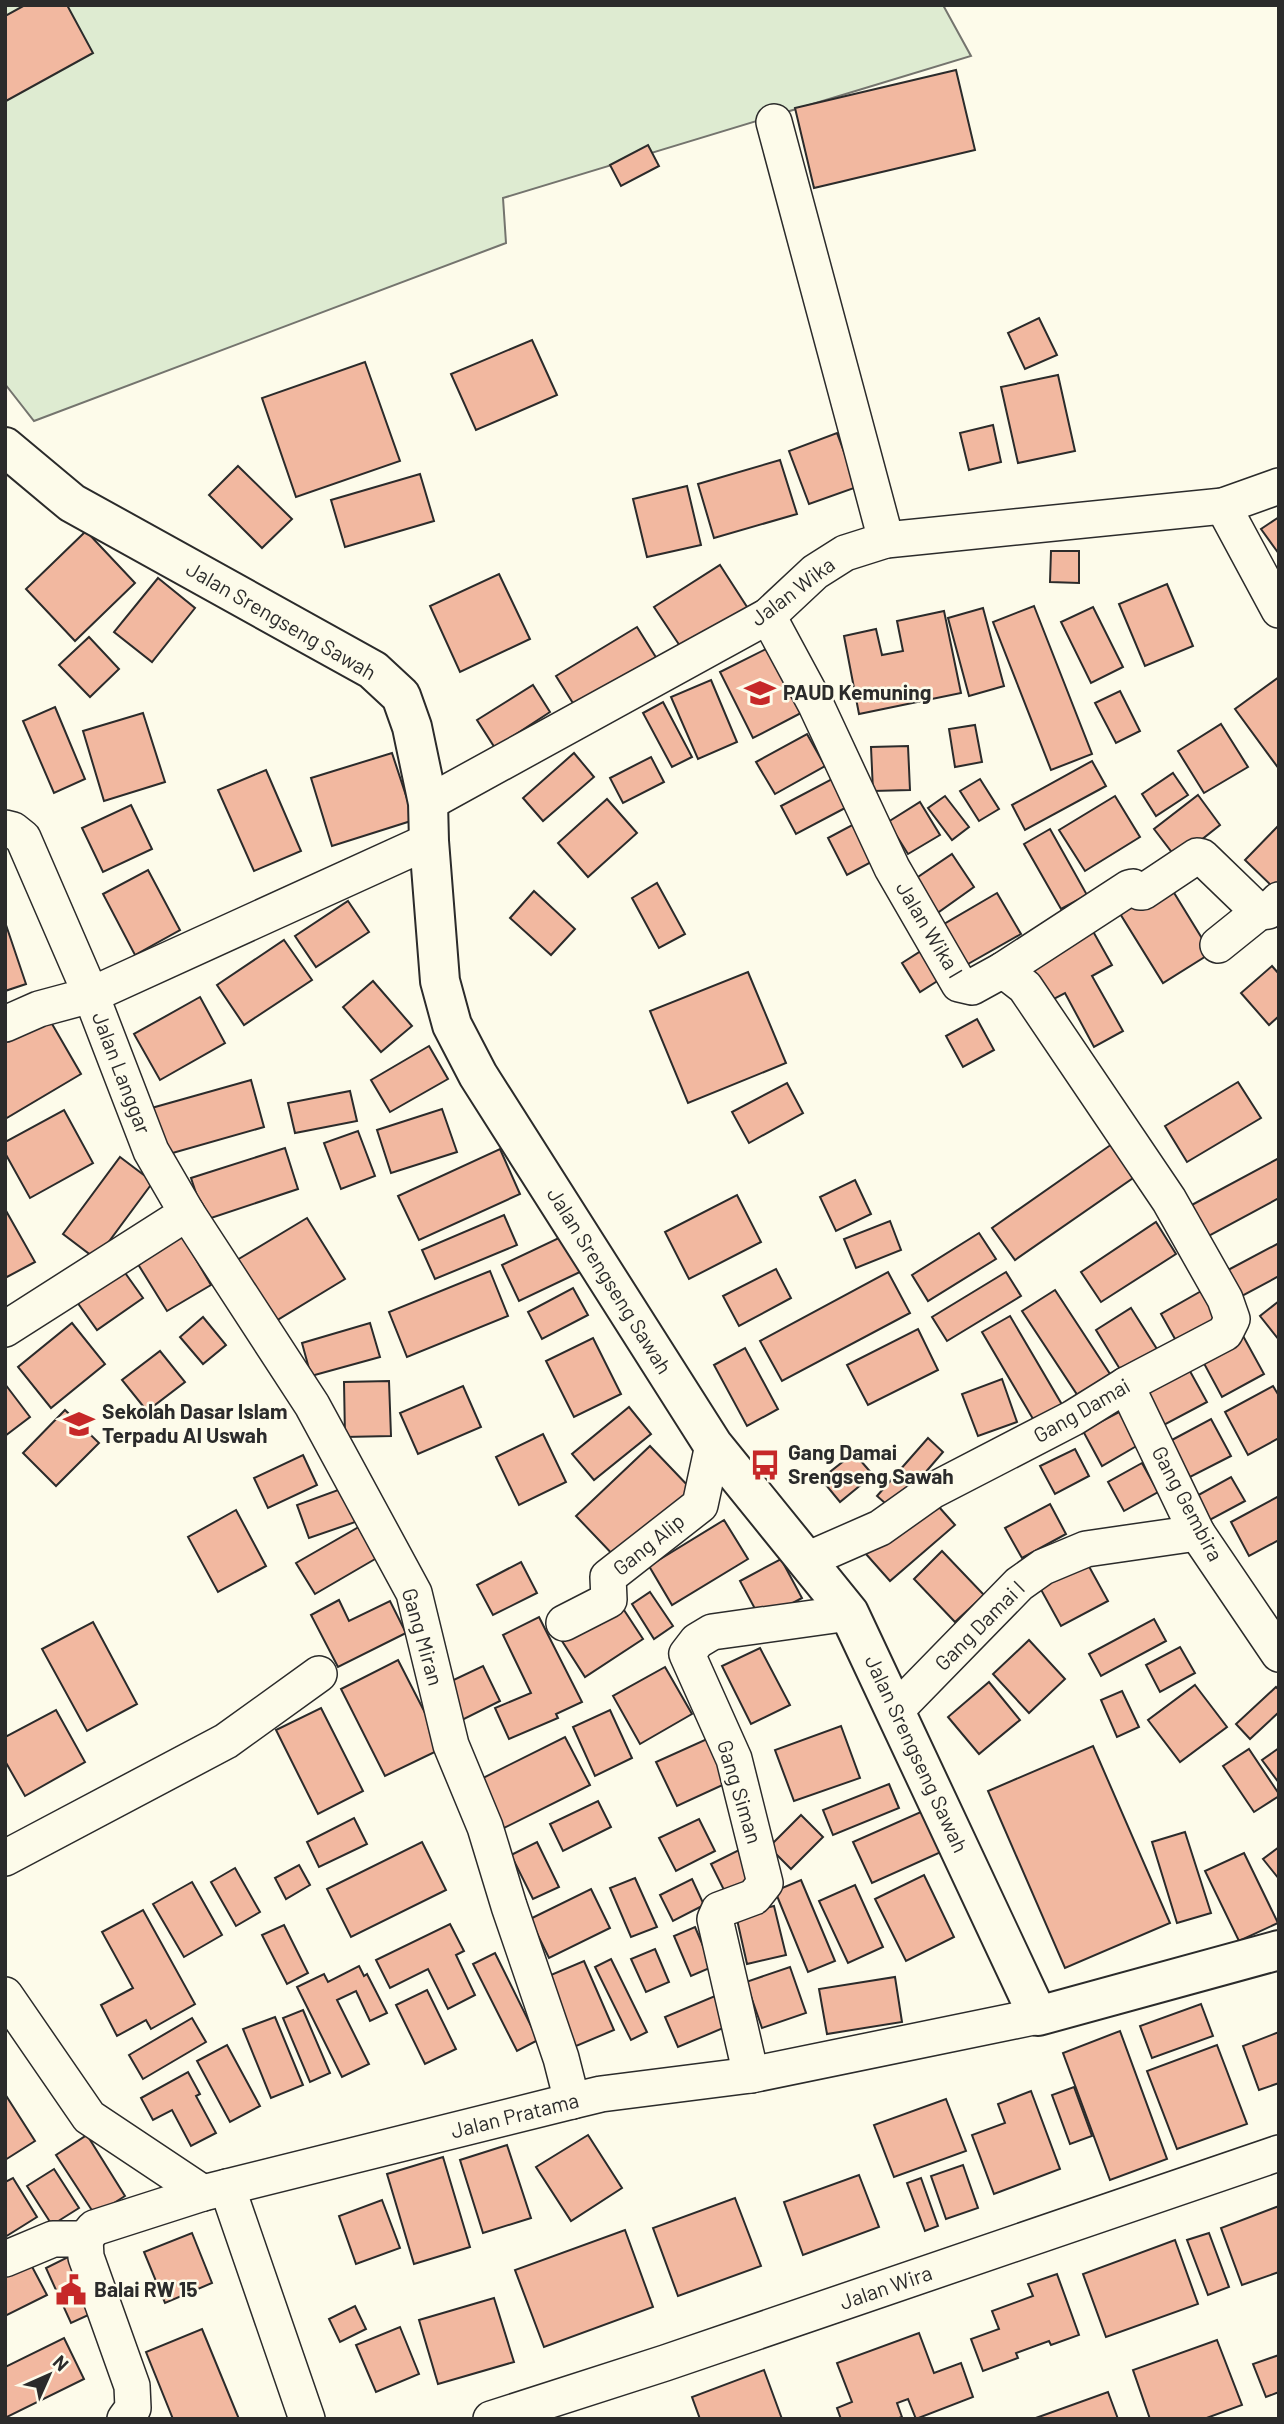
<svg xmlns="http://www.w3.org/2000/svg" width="1284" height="2424" font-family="Barlow,sans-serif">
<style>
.green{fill:#deebd1;stroke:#74746e;stroke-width:2}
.building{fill:#f2b8a0;stroke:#2b2b2b;stroke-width:2}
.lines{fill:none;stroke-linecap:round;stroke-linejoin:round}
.minor-casing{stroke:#2b2b2b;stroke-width:38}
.tertiary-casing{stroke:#2b2b2b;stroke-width:42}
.minor{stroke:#fdfbea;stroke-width:35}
.tertiary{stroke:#fdfbea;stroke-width:38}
.labels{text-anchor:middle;stroke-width:5;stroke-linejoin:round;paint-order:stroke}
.street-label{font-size:21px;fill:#2b2b2b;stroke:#fdfbea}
.poi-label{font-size:21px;font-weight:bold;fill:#2b2b2b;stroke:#fdfbea;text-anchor:start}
</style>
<rect width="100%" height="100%" fill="#fdfbea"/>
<polygon class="green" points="5,5 943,5 971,56 503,198 506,243 34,421 5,384"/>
<g class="building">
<polygon points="25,5 67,5 93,53 6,101 5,16"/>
<polygon points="956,70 975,150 814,188 795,108"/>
<polygon points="648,145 659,166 621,186 610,165"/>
<polygon points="1039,318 1057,355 1025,369 1008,333"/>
<polygon points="532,340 557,395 476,430 451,374"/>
<polygon points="365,362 400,461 296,497 262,398"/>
<polygon points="1058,375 1075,451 1018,463 1001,387"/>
<polygon points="993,425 1001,462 969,470 960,433"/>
<polygon points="837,433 857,487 809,504 789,451"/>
<polygon points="780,460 797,514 714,538 698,484"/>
<polygon points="238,466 292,519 262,548 209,495"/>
<polygon points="420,474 434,521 345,547 331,500"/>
<polygon points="687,486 701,545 647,557 633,499"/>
<polygon points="1279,517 1279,554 1261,529"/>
<polygon points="86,531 135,583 75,641 26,589"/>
<polygon points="1051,551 1079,551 1079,583 1050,582"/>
<polygon points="720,565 749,610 684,652 654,607"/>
<polygon points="499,574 530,639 460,672 430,606"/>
<polygon points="158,578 195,608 152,662 114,632"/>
<polygon points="1167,584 1193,646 1145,666 1119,604"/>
<polygon points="1034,606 1092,754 1051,770 993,622"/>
<polygon points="1093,607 1123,667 1091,683 1061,622"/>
<polygon points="983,608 1004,686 969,696 948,618"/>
<polygon points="944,611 961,693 859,714 844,636 876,629 882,655 903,651 897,621"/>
<polygon points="637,627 657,659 576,708 556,676"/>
<polygon points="89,637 119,669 90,697 59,665"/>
<polygon points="768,648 801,713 753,738 720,672"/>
<polygon points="1279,677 1279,769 1235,709"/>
<polygon points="711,680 737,742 698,759 671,697"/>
<polygon points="533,685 550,712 495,748 477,720"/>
<polygon points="1120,691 1140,731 1116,743 1095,703"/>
<polygon points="663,702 692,757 672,767 643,713"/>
<polygon points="55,707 85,779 54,793 23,721"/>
<polygon points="143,713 165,782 104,801 83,731"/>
<polygon points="1221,724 1248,767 1204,793 1178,751"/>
<polygon points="975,725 982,762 955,767 949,729"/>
<polygon points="807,734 825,766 775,794 756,762"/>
<polygon points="908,746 910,790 873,791 871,747"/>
<polygon points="392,753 414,820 332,846 311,778"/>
<polygon points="574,753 594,777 543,821 523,798"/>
<polygon points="651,757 664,782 623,803 610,778"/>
<polygon points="1092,761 1106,786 1025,830 1012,805"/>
<polygon points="266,770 301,851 254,871 218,790"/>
<polygon points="1173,773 1188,795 1156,816 1142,794"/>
<polygon points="832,779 847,807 796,834 781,806"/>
<polygon points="980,779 999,809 979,821 960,791"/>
<polygon points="1198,795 1220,825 1177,859 1154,829"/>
<polygon points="945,796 969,827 952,840 928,808"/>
<polygon points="1115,796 1140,837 1085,871 1059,830"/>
<polygon points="607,799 637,833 588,877 558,843"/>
<polygon points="920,802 940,835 908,854 888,822"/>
<polygon points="131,805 152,849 103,872 82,828"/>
<polygon points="856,823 875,860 847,875 828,838"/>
<polygon points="1279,825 1279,884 1274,888 1245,860"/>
<polygon points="1050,829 1087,895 1061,909 1024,844"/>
<polygon points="952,854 974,887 936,914 912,881"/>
<polygon points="148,870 180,930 135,955 103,894"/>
<polygon points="657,883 685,934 659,948 632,898"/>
<polygon points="1168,883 1211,953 1163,983 1119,912"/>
<polygon points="534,891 575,929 551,955 510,918"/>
<polygon points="997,893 1021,934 961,968 939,927"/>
<polygon points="348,901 369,932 316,967 295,936"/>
<polygon points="5,922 26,984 5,991"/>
<polygon points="1090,926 1112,965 1092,976 1123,1031 1094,1047 1065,993 1050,1001 1027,963"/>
<polygon points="284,940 312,980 244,1025 217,985"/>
<polygon points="921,951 939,980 920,992 902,963"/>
<polygon points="1272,966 1279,974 1279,1016 1269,1025 1241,993"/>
<polygon points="748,972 786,1063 688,1103 650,1011"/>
<polygon points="373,981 412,1026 381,1052 343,1007"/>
<polygon points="200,997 225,1043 160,1080 134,1034"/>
<polygon points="48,1017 81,1074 5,1119 5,1042"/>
<polygon points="977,1019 994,1050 963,1067 946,1036"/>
<polygon points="429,1046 448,1079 390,1112 371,1080"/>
<polygon points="251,1080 264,1127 162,1156 148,1109"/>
<polygon points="1238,1082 1261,1118 1187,1162 1165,1126"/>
<polygon points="787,1083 803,1113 749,1143 732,1112"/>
<polygon points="350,1091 357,1121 295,1133 288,1103"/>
<polygon points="442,1109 457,1152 391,1173 377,1130"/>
<polygon points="64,1110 93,1163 30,1198 5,1153 5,1142"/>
<polygon points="358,1131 375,1176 341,1189 324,1143"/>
<polygon points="1112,1144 1136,1176 1015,1260 992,1228"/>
<polygon points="285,1148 298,1189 205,1220 191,1178"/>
<polygon points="500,1149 520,1194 419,1240 398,1196"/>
<polygon points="120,1157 153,1182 96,1259 63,1234"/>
<polygon points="1279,1158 1279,1198 1205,1238 1188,1207"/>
<polygon points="855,1180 871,1214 836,1231 820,1197"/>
<polygon points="737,1195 761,1242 689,1279 665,1232"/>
<polygon points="5,1209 35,1262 5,1278"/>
<polygon points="504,1215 517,1245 435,1279 422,1250"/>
<polygon points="307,1218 345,1279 274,1322 237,1260"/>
<polygon points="890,1221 901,1250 856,1268 844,1239"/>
<polygon points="1156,1222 1176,1254 1101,1302 1081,1272"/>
<polygon points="979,1233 996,1259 928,1301 912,1275"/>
<polygon points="181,1234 211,1285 167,1311 136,1261"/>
<polygon points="563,1236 580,1272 519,1301 502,1265"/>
<polygon points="1279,1243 1279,1276 1242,1296 1228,1270"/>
<polygon points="776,1269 791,1298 739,1326 723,1296"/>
<polygon points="123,1270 143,1298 97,1330 77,1302"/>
<polygon points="490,1271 508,1316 407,1357 389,1312"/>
<polygon points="888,1272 910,1313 782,1381 760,1341"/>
<polygon points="1006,1272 1021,1296 947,1341 932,1317"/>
<polygon points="573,1288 588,1315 542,1339 528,1312"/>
<polygon points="1055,1290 1112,1377 1080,1399 1022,1311"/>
<polygon points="1203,1290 1221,1321 1179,1346 1161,1314"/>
<polygon points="1279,1301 1279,1340 1260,1316"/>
<polygon points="1131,1308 1162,1357 1126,1379 1096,1330"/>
<polygon points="1010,1316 1064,1408 1036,1424 982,1332"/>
<polygon points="203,1317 226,1345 203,1364 180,1337"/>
<polygon points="72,1323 105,1364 51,1408 18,1367"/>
<polygon points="370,1323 380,1357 311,1376 302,1343"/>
<polygon points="918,1329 938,1370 868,1405 847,1365"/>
<polygon points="1242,1334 1264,1374 1222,1397 1200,1356"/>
<polygon points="593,1338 621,1394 574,1417 546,1361"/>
<polygon points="745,1348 778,1409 747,1426 714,1365"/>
<polygon points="160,1351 185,1382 147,1411 122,1380"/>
<polygon points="1186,1364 1207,1402 1162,1426 1142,1388"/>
<polygon points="1002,1379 1017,1422 978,1436 962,1394"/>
<polygon points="389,1381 391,1436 345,1437 344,1382"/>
<polygon points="5,1384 30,1417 5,1436"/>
<polygon points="463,1386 481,1427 418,1454 400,1413"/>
<polygon points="1273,1386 1279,1396 1279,1438 1248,1455 1225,1412"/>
<polygon points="629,1407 651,1434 594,1480 572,1454"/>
<polygon points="65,1410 99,1443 56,1486 23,1453"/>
<polygon points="1121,1411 1140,1444 1102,1466 1083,1431"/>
<polygon points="1211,1419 1231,1456 1190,1477 1170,1441"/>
<polygon points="543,1434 566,1482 519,1505 496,1457"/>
<polygon points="928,1438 943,1452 893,1510 877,1496"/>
<polygon points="650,1446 692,1490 618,1560 576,1516"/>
<polygon points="1075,1449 1089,1476 1055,1494 1040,1466"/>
<polygon points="854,1453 873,1475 840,1502 821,1479"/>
<polygon points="303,1455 317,1485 268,1508 254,1478"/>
<polygon points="1142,1463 1158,1492 1124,1511 1108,1482"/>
<polygon points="1231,1477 1245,1501 1206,1522 1193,1498"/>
<polygon points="349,1486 361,1520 309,1538 297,1505"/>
<polygon points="1279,1496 1279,1540 1249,1556 1231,1522"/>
<polygon points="931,1498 955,1525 890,1581 866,1554"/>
<polygon points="1050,1504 1066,1534 1022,1558 1005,1528"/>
<polygon points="236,1510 266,1566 218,1592 188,1537"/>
<polygon points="724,1520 748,1559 672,1605 649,1566"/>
<polygon points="364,1524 382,1555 315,1594 296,1563"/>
<polygon points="942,1551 984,1595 955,1622 914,1579"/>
<polygon points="781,1559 802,1598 761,1620 740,1581"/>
<polygon points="1086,1561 1108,1601 1061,1626 1039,1586"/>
<polygon points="521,1562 537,1593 493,1615 477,1585"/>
<polygon points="650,1592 673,1626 654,1639 632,1604"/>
<polygon points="339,1600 349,1621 390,1601 406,1633 338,1667 311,1615"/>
<polygon points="620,1604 643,1639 585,1677 562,1641"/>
<polygon points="539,1617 582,1702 556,1714 558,1718 509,1739 495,1708 531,1693 503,1635"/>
<polygon points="1154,1619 1166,1641 1101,1676 1089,1654"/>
<polygon points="93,1622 137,1704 87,1731 42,1649"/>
<polygon points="1029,1640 1065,1679 1029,1713 993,1674"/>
<polygon points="1180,1647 1195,1673 1160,1692 1146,1665"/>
<polygon points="760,1648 790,1705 751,1724 722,1666"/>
<polygon points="398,1660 443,1748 385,1776 341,1689"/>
<polygon points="483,1666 500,1701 460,1721 443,1685"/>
<polygon points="665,1667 692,1714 640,1744 613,1696"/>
<polygon points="989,1682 1020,1720 979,1754 948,1717"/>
<polygon points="1195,1685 1227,1727 1180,1762 1148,1720"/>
<polygon points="1276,1687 1279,1690 1279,1712 1250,1739 1236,1724"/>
<polygon points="1122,1691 1139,1727 1117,1737 1101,1700"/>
<polygon points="321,1708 363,1791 318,1814 276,1730"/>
<polygon points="56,1710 85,1762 25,1796 5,1761 5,1737"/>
<polygon points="610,1710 632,1758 595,1776 573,1727"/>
<polygon points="841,1726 860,1778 794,1801 775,1750"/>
<polygon points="565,1737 590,1785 502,1829 477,1781"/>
<polygon points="707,1739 727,1783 677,1806 656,1762"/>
<polygon points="1093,1746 1170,1923 1065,1968 988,1791"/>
<polygon points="1279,1748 1279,1783 1262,1760"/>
<polygon points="1249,1749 1279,1794 1279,1796 1254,1812 1223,1766"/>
<polygon points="889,1784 899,1808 833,1835 823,1810"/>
<polygon points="598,1801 611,1827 563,1851 550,1824"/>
<polygon points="923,1811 941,1852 872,1883 853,1842"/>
<polygon points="801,1815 823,1837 791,1869 769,1847"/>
<polygon points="354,1818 367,1844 319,1867 307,1842"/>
<polygon points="699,1819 715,1851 676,1871 659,1838"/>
<polygon points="1185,1832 1211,1913 1177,1923 1152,1842"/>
<polygon points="422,1842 446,1890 351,1937 327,1889"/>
<polygon points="537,1842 559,1887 533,1899 511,1855"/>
<polygon points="1279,1847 1279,1879 1263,1859"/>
<polygon points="743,1848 760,1883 728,1898 711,1864"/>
<polygon points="1244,1853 1278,1923 1239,1941 1205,1871"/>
<polygon points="299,1865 310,1885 286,1899 275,1878"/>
<polygon points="235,1868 260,1912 236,1926 211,1882"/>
<polygon points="924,1875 954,1937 906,1961 875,1899"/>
<polygon points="635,1878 657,1927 631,1937 610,1888"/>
<polygon points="692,1879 704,1905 673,1921 660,1895"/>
<polygon points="801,1880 835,1961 808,1972 775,1891"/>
<polygon points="192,1882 222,1935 184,1957 153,1904"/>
<polygon points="855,1885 883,1947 848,1963 819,1901"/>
<polygon points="591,1889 610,1928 549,1958 530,1919"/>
<polygon points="774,1906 786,1955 747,1964 736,1915"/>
<polygon points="143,1910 195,2004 151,2029 146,2020 117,2036 101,2005 133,1988 102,1932"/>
<polygon points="450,1924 464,1951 456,1955 475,1995 448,2009 428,1969 390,1988 376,1960"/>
<polygon points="284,1925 308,1973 287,1984 262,1935"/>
<polygon points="695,1927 712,1967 691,1976 674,1936"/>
<polygon points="655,1949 669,1982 646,1992 631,1959"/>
<polygon points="495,1953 538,2040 517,2051 473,1964"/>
<polygon points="611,1959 647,2032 631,2040 595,1967"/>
<polygon points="584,1961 614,2030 569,2049 539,1980"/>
<polygon points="359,1966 364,1976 367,1974 387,2013 370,2021 356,1991 337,2000 369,2064 342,2077 297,1987 324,1974 328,1982"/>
<polygon points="790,1967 806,2013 762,2028 746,1982"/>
<polygon points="895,1977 902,2022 827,2034 819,1989"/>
<polygon points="427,1990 456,2049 425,2064 396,2005"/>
<polygon points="715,1996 728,2026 678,2047 665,2017"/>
<polygon points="1201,2004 1213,2036 1152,2058 1140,2026"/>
<polygon points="303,2010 330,2073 310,2082 283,2018"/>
<polygon points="275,2017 303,2085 271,2098 243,2029"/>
<polygon points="192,2018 206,2042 143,2079 129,2055"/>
<polygon points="1120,2031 1167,2159 1110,2180 1063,2053"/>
<polygon points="1279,2032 1279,2083 1259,2090 1243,2046"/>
<polygon points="227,2045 260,2106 230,2122 197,2061"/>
<polygon points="1217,2045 1247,2124 1177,2149 1147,2071"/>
<polygon points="188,2072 200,2094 196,2096 216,2133 191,2146 172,2110 153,2120 141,2098"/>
<polygon points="1074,2087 1092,2136 1070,2144 1052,2095"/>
<polygon points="1031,2091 1060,2169 994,2194 972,2135 1005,2123 998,2104"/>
<polygon points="5,2094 35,2141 5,2160"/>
<polygon points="946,2099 966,2151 894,2177 874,2125"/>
<polygon points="87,2135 125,2196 95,2215 56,2155"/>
<polygon points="588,2135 622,2188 571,2221 536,2167"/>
<polygon points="507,2145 531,2218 483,2233 460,2160"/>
<polygon points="443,2157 470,2247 414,2264 387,2174"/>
<polygon points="963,2165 978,2208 946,2219 931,2176"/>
<polygon points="54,2169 79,2208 52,2225 27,2186"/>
<polygon points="859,2175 879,2227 803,2255 784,2202"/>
<polygon points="13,2178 37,2217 5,2237 5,2182"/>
<polygon points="921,2178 938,2226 925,2231 907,2183"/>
<polygon points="735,2198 761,2266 678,2296 653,2228"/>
<polygon points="382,2200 400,2248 356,2264 339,2216"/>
<polygon points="1279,2206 1279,2272 1242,2285 1221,2228"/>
<polygon points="625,2230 653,2307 544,2347 515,2270"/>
<polygon points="192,2233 212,2283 165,2303 144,2252"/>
<polygon points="1209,2233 1229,2287 1208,2295 1187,2240"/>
<polygon points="1175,2240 1198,2304 1106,2337 1083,2274"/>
<polygon points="70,2256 95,2312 71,2323 46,2268"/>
<polygon points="28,2259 47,2295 5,2316 5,2271"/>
<polygon points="1057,2274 1079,2335 1051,2345 1049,2341 1016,2353 1018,2358 983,2371 971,2339 999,2329 992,2311 1033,2296 1028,2284"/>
<polygon points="494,2298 514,2362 438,2384 419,2320"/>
<polygon points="355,2306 366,2329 340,2342 329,2319"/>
<polygon points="400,2327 419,2374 376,2392 356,2345"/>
<polygon points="202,2329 239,2419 173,2419 146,2352"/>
<polygon points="919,2333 934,2373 961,2363 973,2397 916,2419 908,2399 897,2403 902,2417 896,2419 841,2419 837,2408 852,2402 837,2363"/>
<polygon points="64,2338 84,2379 5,2418 5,2367"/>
<polygon points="1217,2340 1242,2405 1204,2419 1150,2419 1133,2370"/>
<polygon points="1279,2355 1279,2392 1266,2397 1253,2364"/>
<polygon points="764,2370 782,2419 700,2419 692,2397"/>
<polygon points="1108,2392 1118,2419 1033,2419"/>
</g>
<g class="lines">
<g class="minor-casing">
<g id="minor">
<polyline points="774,122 886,540"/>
<polyline points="1223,506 1279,610"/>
<polyline points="768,616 816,705 892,868 959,984 972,987 1003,970 1025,987 1169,1200 1225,1299 1232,1319 1225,1333 1126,1385 1073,1418 932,1491 880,1528 807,1560"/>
<polyline points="428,803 768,616 815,572 845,553 886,540 1223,506 1279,486"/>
<polyline points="5,828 13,830 23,838 91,995 39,1009 5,1024"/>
<polyline points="1218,945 1259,912"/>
<polyline points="1003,970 1129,888 1133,887 1140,892 1143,892 1197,856 1202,857 1259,912 1268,911 1279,900"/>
<polyline points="187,1213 312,1405 414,1593 451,1745 485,1827 509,1906 561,2058 572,2101"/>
<polyline points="5,1329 187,1213 151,1151 91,995 429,841"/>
<polyline points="1126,1385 1197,1533 1279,1654"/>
<polyline points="564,1623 609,1600 608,1577 700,1505 713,1445"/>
<polyline points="896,1710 1019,1584 1043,1567 1086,1549 1197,1533"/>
<polyline points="5,1858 226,1741 319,1674"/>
<polyline points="5,1995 89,2117 203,2193"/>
<polyline points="751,2075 715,1919 719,1910 754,1897 765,1883 734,1759 687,1654 697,1641 712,1632 849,1613"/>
<polyline points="227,2187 307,2419"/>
<polyline points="85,2239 94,2228 203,2193 572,2101 601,2094 751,2075 1038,2016"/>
<polyline points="85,2239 86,2257 132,2386 133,2408 125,2419"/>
<polyline points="5,2259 53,2239 85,2239"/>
<polyline points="491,2419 665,2363 1279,2153"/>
</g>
</g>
<g class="tertiary-casing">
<polyline id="tertiary" points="5,447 72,503 373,670 401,696 412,727 428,803 429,841 440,981 452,1025 478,1075 713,1445 849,1613 1038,2016 1279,1950"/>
</g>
<use href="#minor" class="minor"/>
<use href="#tertiary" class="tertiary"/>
</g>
<defs>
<g id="school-bare" transform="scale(2.415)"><path d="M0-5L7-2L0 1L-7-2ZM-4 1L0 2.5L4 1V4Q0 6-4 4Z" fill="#c62828" stroke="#fdfbea" stroke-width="2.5" paint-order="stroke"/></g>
<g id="bus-bare" transform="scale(2.415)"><path d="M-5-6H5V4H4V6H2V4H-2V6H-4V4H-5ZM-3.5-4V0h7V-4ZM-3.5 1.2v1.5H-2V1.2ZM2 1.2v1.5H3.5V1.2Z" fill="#c62828" stroke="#fdfbea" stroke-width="2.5" paint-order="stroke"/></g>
<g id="civic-bare" transform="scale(2.415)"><path d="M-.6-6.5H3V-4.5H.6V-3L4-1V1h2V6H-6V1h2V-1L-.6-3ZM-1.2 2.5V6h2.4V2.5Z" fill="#c62828" stroke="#fdfbea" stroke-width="2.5" paint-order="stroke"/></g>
</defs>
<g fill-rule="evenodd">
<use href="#school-bare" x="760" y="693"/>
<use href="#school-bare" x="79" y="1424"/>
<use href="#bus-bare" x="765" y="1465"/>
<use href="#civic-bare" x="71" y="2290"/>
</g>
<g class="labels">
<g class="street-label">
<text transform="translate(793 592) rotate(-37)" y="7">Jalan Wika</text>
<text transform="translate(281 621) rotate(30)" y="7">Jalan Srengseng Sawah</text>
<text transform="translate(929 930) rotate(59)" y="7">Jalan Wika I</text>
<text transform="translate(121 1073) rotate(69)" y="7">Jalan Langgar</text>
<text transform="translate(609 1281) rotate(58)" y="7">Jalan Srengseng Sawah</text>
<text transform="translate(1082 1411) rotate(-30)" y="7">Gang Damai</text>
<text transform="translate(1187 1504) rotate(62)" y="7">Gang Gembira</text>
<text transform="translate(649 1545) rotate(-39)" y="7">Gang Alip</text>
<text transform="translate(980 1626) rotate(-45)" y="7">Gang Damai I</text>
<text transform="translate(422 1637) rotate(74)" y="7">Gang Miran</text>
<text transform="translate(916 1754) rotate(65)" y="7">Jalan Srengseng Sawah</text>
<text transform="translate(739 1792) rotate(73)" y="7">Gang Siman</text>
<text transform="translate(515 2116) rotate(-14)" y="7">Jalan Pratama</text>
<text transform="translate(886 2288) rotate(-19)" y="7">Jalan Wira</text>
</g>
<g class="poi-label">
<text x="783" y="700">PAUD Kemuning</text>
<text x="102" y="1419">Sekolah Dasar Islam<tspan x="102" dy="24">Terpadu Al Uswah</tspan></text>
<text x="788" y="1460">Gang Damai<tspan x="788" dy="24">Srengseng Sawah</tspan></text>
<text x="94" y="2297">Balai RW 15</text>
</g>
</g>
<rect width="1284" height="2424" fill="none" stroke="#2b2b2b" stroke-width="14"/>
<g transform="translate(49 2375) rotate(45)" stroke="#fdfbea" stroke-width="5" paint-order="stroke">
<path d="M0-5L12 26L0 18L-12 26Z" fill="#2b2b2b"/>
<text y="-10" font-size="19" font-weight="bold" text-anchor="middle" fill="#2b2b2b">N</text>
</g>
</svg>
